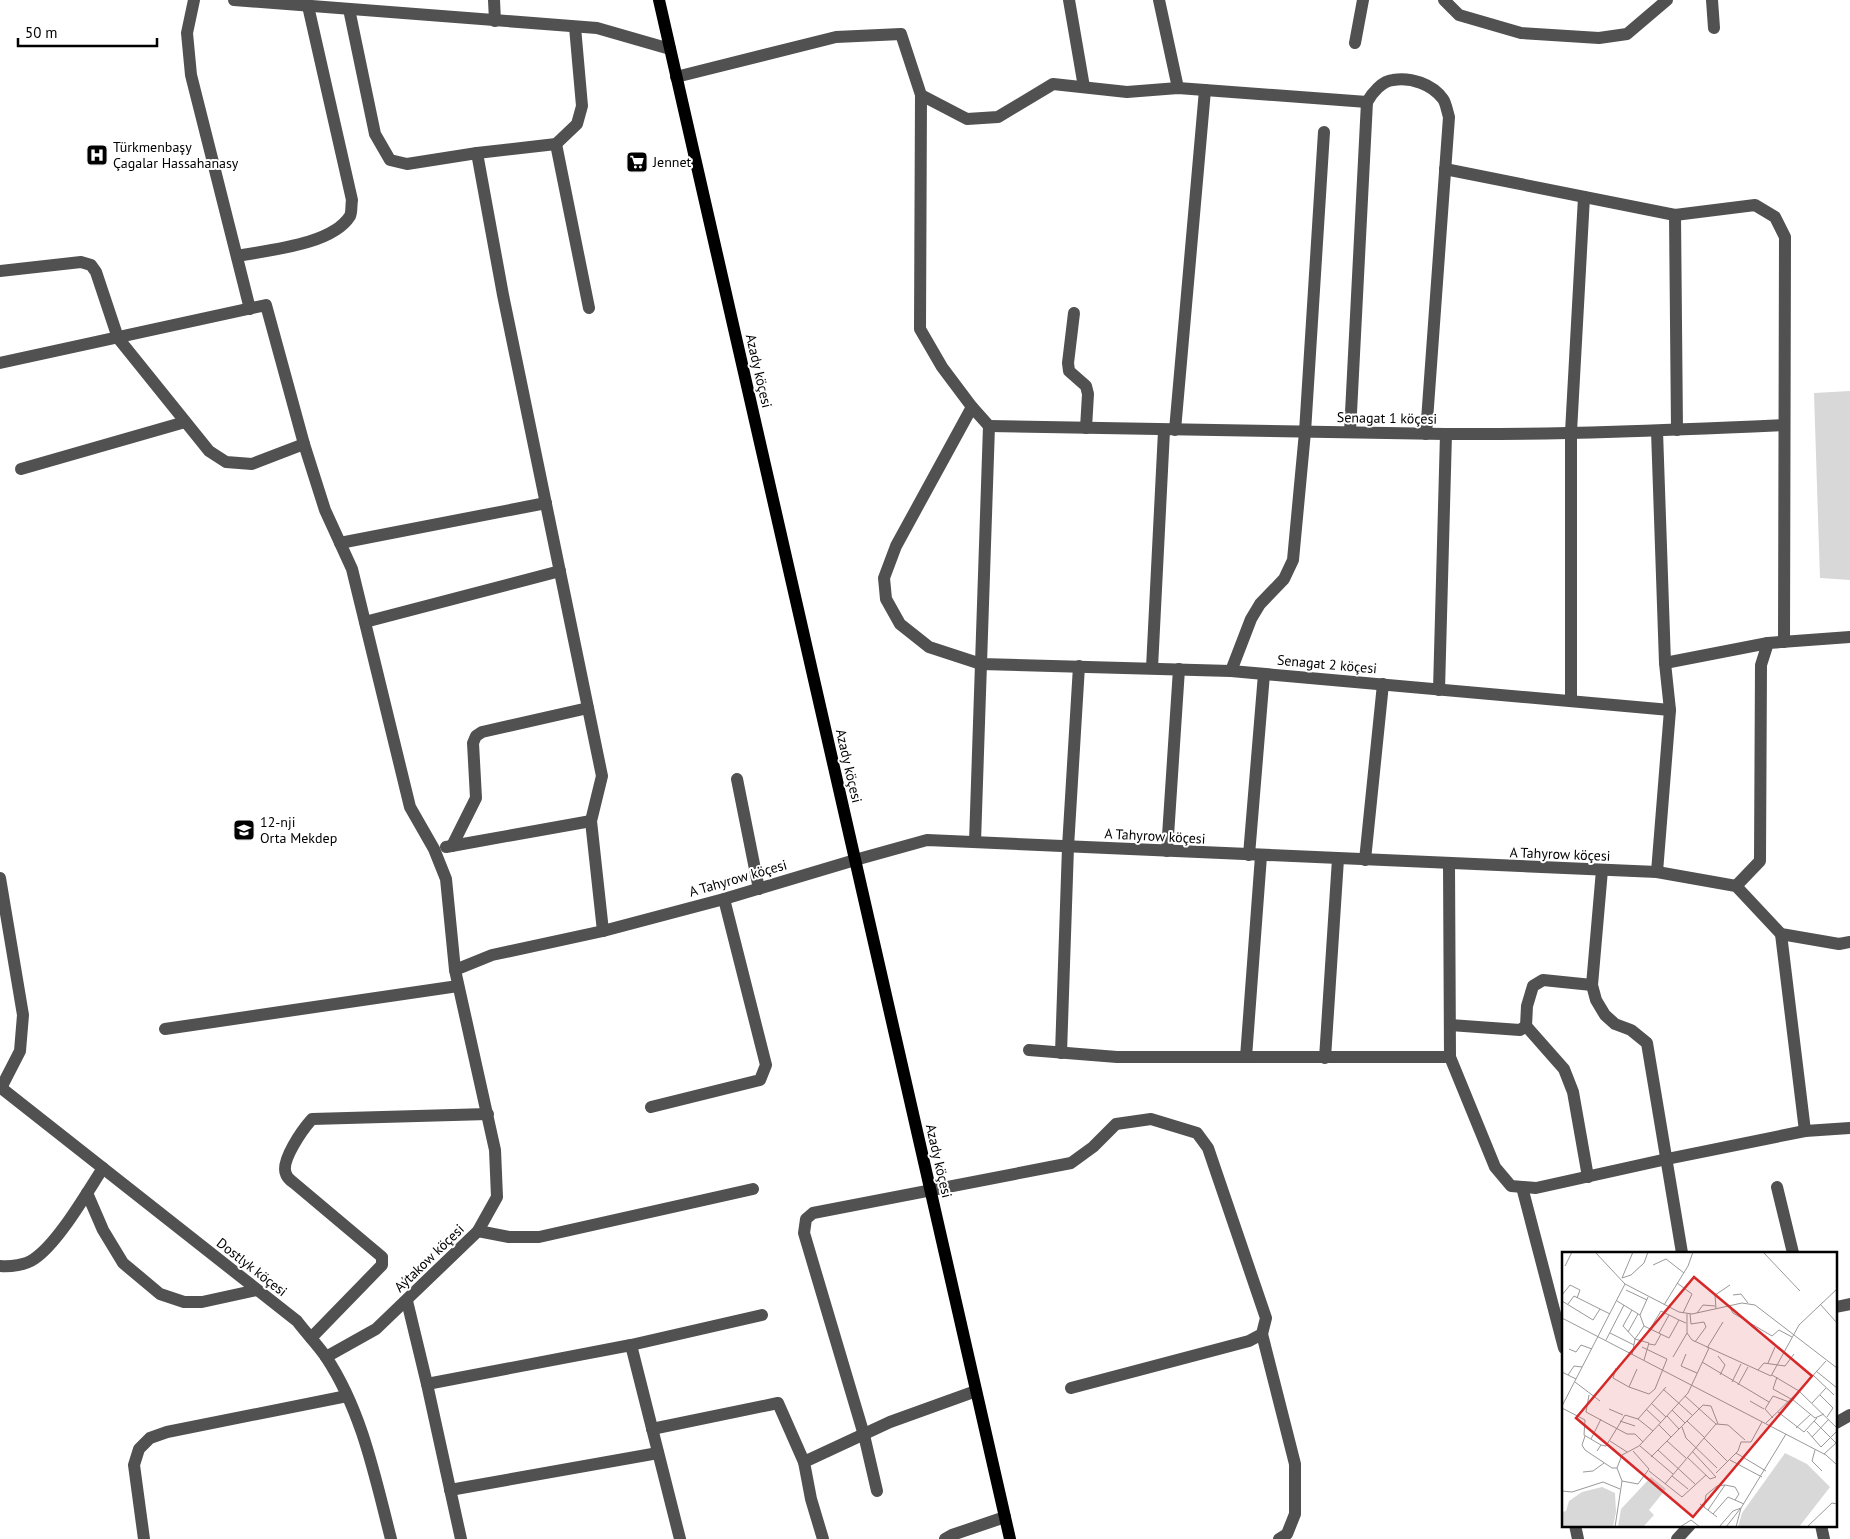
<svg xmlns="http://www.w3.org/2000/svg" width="1850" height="1539" font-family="'PT Sans',sans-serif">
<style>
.green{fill:#d8d8d8}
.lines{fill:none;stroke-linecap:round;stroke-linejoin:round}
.minor{stroke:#515151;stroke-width:12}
.major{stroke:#000;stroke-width:12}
.labels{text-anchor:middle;stroke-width:4;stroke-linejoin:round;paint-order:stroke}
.poi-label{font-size:14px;fill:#000;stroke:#fff;text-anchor:start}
.street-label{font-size:14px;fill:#000;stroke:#fff}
.inset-road{fill:none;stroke:#999;stroke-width:1}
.view{fill:#d62828;fill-opacity:0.15;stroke:#d62828;stroke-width:2.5}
.inset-edge{fill:none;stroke:#000;stroke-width:2.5}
</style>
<rect width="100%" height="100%" fill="#fff"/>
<polygon class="green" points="1850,391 1850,580 1820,578 1814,393"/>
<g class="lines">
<g class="minor">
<polyline points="194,0 187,33 191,75 250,309"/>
<polyline points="234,0 597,28 670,49"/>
<polyline points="494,0 495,21"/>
<polyline points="1069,0 1084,87"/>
<polyline points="1159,0 1178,88"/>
<polyline points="1444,0 1459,15 1521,33 1599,38 1627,34 1667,0"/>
<polyline points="1712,0 1714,28"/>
<polyline points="349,9 375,134 390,160 407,164 477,153 556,144 577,124 582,106 575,27"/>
<polyline points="1355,43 1363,0"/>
<polyline points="676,77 836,37 901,34 921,95 967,119 998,117 1053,84 1127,92 1178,88 1367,102"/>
<polyline points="921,95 920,329 942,367 972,407 989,426 975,842"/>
<polyline points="556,144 589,308"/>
<polyline points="477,153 503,295 602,776 591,821 603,931"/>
<polyline points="1445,169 1675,215 1755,205 1775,217 1785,237 1784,642"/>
<polyline points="1675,215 1677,430"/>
<path d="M237,256c31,-6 95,-11 113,-40 2,-4 1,-11 2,-16l-44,-194"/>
<polyline points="0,271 81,262 91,265 96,272 118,338 209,451 226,462 252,464 304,444"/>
<polyline points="1074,313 1068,363 1069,371 1086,386 1088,394 1086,428"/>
<polyline points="0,363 266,305 304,444 325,510 352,569 410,807 434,849 446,879 455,970 495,1150 497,1197 478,1231 376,1329 326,1357"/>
<polyline points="972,407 896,546 884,578 886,599 900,624 929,647 981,664 1231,671 1670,710"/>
<path d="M989,426c152,4 304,6 456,8 113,1 226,-4 339,-9"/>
<polyline points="1175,430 1205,90"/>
<polyline points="1657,431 1665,663 1670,710 1657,872"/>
<path d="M1350,432l17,-330c5,-9 15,-21 26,-22 18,-3 39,4 50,19 3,4 4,12 6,18l-23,317"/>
<polyline points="21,469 185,422"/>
<polyline points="340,543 546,503"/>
<polyline points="365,622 560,571"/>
<polyline points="1665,663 1768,643"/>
<polyline points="1152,668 1164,431"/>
<polyline points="1231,671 1251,619 1260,604 1284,579 1293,560 1305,432 1324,132"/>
<polyline points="1439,690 1446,434"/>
<polyline points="1571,701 1571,432 1584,197"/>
<polyline points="737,779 759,889"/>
<polyline points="452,846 476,798 473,743 476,736 482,732 588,708"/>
<polyline points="446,847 591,821"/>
<polyline points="1167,851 1179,669"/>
<polyline points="1249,855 1264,674"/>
<polyline points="1365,860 1383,684"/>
<polyline points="1602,870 1592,985 1596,1000 1605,1015 1615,1024 1631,1030 1647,1043 1682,1253"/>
<polyline points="0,878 23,1015 20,1051 1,1088"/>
<polyline points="1736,886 1760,861 1761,665 1768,643 1850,637"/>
<polyline points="1781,934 1805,1131"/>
<polyline points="455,970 492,955 603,931 724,899 855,860 927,840 1657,872 1736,886 1781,934 1839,944 1850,942"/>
<polyline points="1450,1025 1520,1030 1526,1026 1527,1006 1533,986 1543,980 1592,985"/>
<polyline points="1526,1026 1564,1069 1573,1092 1588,1177"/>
<polyline points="165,1029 458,986"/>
<polyline points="1029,1050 1117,1057 1450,1057 1449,864"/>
<polyline points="1061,1053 1068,847 1079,666"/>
<polyline points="1246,1057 1261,856"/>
<polyline points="1450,1057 1495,1167 1511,1186 1536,1188 1667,1159 1805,1131 1850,1128"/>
<polyline points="1325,1058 1338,859"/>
<path d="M0,1087l297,234c9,12 20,23 29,36 36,54 49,120 65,182"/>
<polyline points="651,1107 760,1080 766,1065 724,899"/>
<polyline points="1522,1187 1564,1348"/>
<polyline points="1777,1187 1793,1253"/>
<polyline points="87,1193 103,1230 123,1263 160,1294 184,1302 202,1302 257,1290"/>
<polyline points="478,1231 509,1237 539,1237 753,1189"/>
<path d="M0,1266c10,1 26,-1 34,-7 24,-16 52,-65 69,-91"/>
<polyline points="407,1301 427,1384 631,1345 680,1539"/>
<polyline points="1836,1307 1850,1304"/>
<polyline points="1262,1334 1295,1464 1295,1514 1287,1534 1279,1539"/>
<path d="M311,1338l71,-73v-8l-88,-74c-3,-2 -7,-6 -8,-9 -6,-13 17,-45 26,-55l176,-5"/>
<polyline points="631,1345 762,1315"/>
<polyline points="427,1384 461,1539"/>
<polyline points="1836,1423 1850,1415"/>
<polyline points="652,1429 778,1403 804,1462"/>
<polyline points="450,1490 658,1453"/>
<polyline points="877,1491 864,1435 804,1233 806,1219 813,1213 1071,1163 1093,1147 1116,1124 1151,1119 1197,1133 1208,1148 1266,1318 1262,1334 1249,1341 1071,1388"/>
<polyline points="1575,1525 1578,1539"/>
<polyline points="1821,1525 1824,1539"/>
<polyline points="144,1539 134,1465 139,1449 150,1438 167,1432 347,1396"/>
<polyline points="823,1539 811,1499 804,1462 890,1422 976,1391"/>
<polyline points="945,1539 952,1535 1005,1517"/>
<polyline points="1677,1539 1690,1525"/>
</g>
<polyline class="major" points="659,0 1010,1539"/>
</g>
<defs>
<g id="hospital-square" transform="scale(1.125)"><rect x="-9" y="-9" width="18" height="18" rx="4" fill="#000" stroke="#fff"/><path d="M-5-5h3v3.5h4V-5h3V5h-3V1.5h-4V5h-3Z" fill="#fff"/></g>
<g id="supermarket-square" transform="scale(1.125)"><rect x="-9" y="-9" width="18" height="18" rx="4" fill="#000" stroke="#fff"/><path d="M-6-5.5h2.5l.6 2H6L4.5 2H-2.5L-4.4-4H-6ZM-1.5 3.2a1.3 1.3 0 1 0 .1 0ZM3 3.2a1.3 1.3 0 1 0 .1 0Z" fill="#fff"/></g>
<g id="school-square" transform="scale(1.125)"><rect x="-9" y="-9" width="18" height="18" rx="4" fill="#000" stroke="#fff"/><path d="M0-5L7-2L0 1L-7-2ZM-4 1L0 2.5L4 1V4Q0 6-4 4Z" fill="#fff"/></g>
</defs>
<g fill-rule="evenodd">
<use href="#hospital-square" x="97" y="155"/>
<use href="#supermarket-square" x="637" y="162"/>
<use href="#school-square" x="244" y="830"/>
</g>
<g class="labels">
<g class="poi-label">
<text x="113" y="152">Türkmenbaşy<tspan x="113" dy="16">Çagalar Hassahanasy</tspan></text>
<text x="653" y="167">Jennet</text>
<text x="260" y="827">12-nji<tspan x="260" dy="16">Orta Mekdep</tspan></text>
</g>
<g class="street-label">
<text transform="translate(759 371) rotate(77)" y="5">Azady köçesi</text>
<text transform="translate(1387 418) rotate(1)" y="5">Senagat 1 köçesi</text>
<text transform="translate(1327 664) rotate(5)" y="5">Senagat 2 köçesi</text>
<text transform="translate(849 766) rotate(77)" y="5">Azady köçesi</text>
<text transform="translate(1155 836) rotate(3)" y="5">A Tahyrow köçesi</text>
<text transform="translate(1560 854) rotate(2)" y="5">A Tahyrow köçesi</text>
<text transform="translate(738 878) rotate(-16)" y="5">A Tahyrow köçesi</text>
<text transform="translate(939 1161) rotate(77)" y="5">Azady köçesi</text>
<text transform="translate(429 1258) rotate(-44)" y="5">Aýtakow köçesi</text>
<text transform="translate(252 1267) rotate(38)" y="5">Dostlyk köçesi</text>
</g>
</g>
<g transform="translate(1562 1252)">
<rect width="275" height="275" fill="#fff"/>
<path d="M223,201l22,11 23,23 -31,40h-61l4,-14zM89,225l15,12 -17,21 5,5 -11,12h-25l3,-18zM40,235l13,6 1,19 -3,15h-51v-15l4,-1 3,-10 13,-9z" fill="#d8d8d8"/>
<path class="inset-road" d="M33,0l30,32 54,28 13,2 50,-11 13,2 82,63M201,0l37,39M91,13l13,-6 18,14M3,14l7,-14M60,26l9,-3 13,-12 4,-11M60,26l11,-26M115,31l15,11 -9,19M64,38l21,10M0,43l8,-10 10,5 -3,8M171,43l8,-1 7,9M86,45l-8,18 4,11 25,12 10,-18 7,3M0,49l31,19 7,-11M55,49l23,14M6,52l6,-8 36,18M258,52l17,19M102,53l24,-39 5,-14M167,54l4,7 39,23 7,-6 13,7M154,57l-1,-14 15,-10M70,58l-9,16 12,13 -3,16M135,61l6,-8 12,1M125,62v19l5,7 79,36 28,-51 38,-36M128,62l1,10 13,-2 2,5 -11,15M0,66l264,137 11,10M88,77l11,-18 18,9M66,80l10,-18M48,81l24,12M97,81l10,-18M44,88l18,-35M87,92l6,1 6,-11M145,96l16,-26M7,97l7,3 5,-7 11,4M124,102l-5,12 16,7M156,104l7,9 -5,10M111,105l14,-24M82,108l5,-17 -14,-4 9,-13M264,109l-27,30 38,37M140,110l67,40M206,111l7,-16M54,116l-3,10 16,9M75,117l-8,18 20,7 6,-5 12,-30 -25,-12M196,118l6,-7 21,3 9,-12M254,119l21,17M0,120l14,7M6,123l6,-9 8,1M251,123l21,20M215,125l-4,12 18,10M13,130l25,19M170,130l9,-18M176,133l10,-18M101,137l29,26M27,143l-3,17 41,22h8l8,8M258,143l13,13 -6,9M123,144l31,28 12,1 17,15M230,147l23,19 9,-4M188,149l14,8M89,151l15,14M250,151l14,-15M0,154l63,-122M0,156l23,12 -1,15 17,10M47,157l14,6M84,157l15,14M110,158l13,13M216,160l26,20 13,-14M105,164l12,13M211,166l-8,-9 8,-13 16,6M58,169l15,5M125,169l17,16M252,169l22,22M204,171l33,-32 -27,-16M97,173l12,12M120,175l4,11 31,30M234,176l15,-14M91,179l-15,-12 28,-32M245,179l14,16 16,-16M23,184l-3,9 3,5 27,18h5M250,185l17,-18M142,186l24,24M29,187l10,-20M48,189l17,11M105,189l19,17M78,194l33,28M96,198l37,34M253,198l-3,11 10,10M35,199l4,-6 5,1 19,-31 13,4M174,201l30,18M262,202l12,-11M89,205l52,-52 8,1 7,18M125,205l23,22 6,-2 -24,-26M168,208l32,17M55,216l5,-13 17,-9 49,-53 21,-45M87,219l33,26 24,-22M21,220l10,-1 11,-8M154,221l22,-22 3,-9h10l11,-20M110,224l16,13M60,229l16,3 11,-15 -16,-18M103,232l51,-60M0,239l10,1 31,-10 17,7M138,252l17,13M142,255l2,-12 11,-9 8,-1M146,258l17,-25 10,2 4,7 -4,6M151,262l15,-17 16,7M53,275l7,-46 -5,-13M118,275l11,-7 9,7M157,275l14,-16 8,-3M164,275l14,-18M174,275l5,-19 45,-74M245,275l25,-24 5,1"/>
<path class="view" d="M132,25l118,99 -119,141 -117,-99z"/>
<rect width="275" height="275" class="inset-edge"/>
</g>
<path d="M18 38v8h139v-8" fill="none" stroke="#000000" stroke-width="2.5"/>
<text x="25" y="38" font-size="15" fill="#000000" stroke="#ffffff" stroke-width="4" paint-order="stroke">50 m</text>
</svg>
